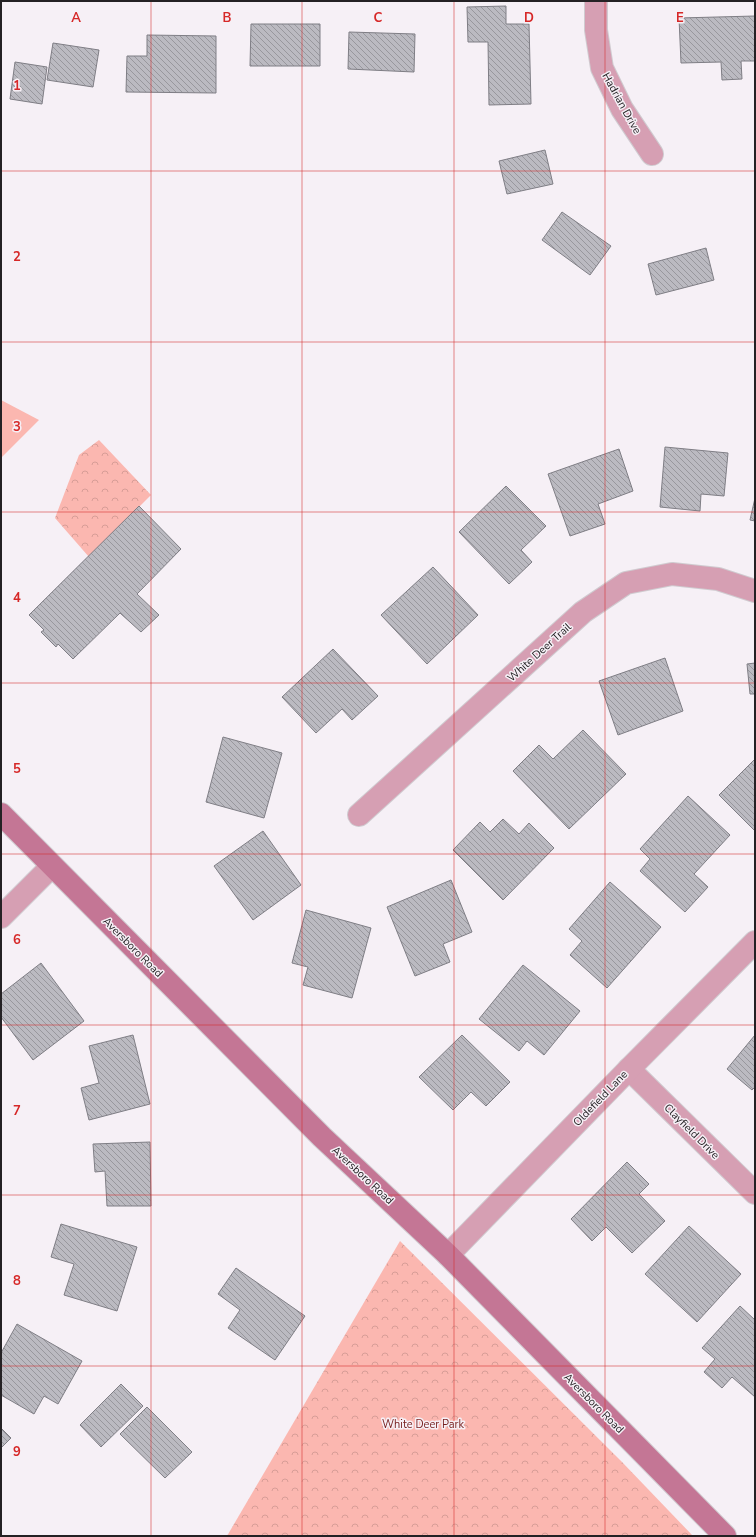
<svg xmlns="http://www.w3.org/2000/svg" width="756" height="1537" font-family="'Nunito Sans',sans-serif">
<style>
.grass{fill:#fbb7b0}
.park{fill:url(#park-crowns)}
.building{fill:url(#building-back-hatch);stroke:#7f7e85}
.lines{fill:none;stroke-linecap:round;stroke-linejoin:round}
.street-casing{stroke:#d0cbd0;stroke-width:24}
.secondary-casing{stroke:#d0cbd0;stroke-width:24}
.street{stroke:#d69fb3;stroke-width:22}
.secondary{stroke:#c47695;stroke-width:22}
.grid{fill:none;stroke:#d62828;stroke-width:1;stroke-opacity:0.55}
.labels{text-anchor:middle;stroke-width:3;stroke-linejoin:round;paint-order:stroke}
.street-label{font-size:11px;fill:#242124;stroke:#f6f0f6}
.park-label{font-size:11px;fill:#771e1d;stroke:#f6f0f6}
.grid-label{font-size:13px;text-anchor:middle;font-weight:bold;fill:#d62828;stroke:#f6f0f6;stroke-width:3;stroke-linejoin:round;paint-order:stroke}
</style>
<defs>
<pattern id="park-crowns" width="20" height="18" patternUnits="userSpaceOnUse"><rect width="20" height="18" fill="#fbb7b0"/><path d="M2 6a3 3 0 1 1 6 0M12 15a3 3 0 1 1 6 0" fill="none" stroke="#d79d97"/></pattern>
<pattern id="building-back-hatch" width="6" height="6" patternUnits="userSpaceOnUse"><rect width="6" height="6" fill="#bbbac1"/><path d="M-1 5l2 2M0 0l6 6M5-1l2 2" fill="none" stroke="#98979d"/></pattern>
</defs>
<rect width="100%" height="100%" fill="#f6f0f6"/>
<polygon class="grass" points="1,400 39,420 1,458"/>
<g class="park">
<polygon points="99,440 151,495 89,557 55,518 79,455"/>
<polygon points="400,1241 622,1462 693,1536 227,1536"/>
</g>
<g class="building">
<polygon points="506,6 506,24 529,24 531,104 489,105 488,42 468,42 467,7"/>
<polygon points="755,16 755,61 741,61 742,79 722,80 721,62 681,63 679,18"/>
<polygon points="251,24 320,24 320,66 250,66"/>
<polygon points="349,32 415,34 414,72 348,69"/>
<polygon points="147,35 216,36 216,93 126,92 127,56 147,56"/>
<polygon points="53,43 99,50 93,87 47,80"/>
<polygon points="15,62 47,67 42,104 10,99"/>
<polygon points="545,150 553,184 507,194 499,161"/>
<polygon points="562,212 611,246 590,275 542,240"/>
<polygon points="706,248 714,280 656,295 648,264"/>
<polygon points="665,447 728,453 724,496 701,494 700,511 660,507"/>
<polygon points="619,449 633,491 598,504 605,524 570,536 548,474"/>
<polygon points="506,486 546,526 521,550 532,562 509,584 459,532"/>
<polygon points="755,498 755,521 750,520"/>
<polygon points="139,506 181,549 137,594 159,615 141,632 120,613 73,659 58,644 56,647 41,632 44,630 29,615"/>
<polygon points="433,567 478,615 427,664 381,615"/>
<polygon points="333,649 378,696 352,720 342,709 316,733 282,697"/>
<polygon points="665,658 683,711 618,735 599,681"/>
<polygon points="755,663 755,694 750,694 747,664"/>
<polygon points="583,730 626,774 569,829 513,771 539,745 553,759"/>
<polygon points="223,737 282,753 264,818 206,802"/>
<polygon points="755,759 755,831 719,795"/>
<polygon points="688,796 730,835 694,874 708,887 685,912 640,871 650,859 640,849"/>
<polygon points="503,819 519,834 529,823 554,848 503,900 453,850 480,822 490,832"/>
<polygon points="263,831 301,885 253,920 214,866"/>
<polygon points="451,880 472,932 443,944 450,962 415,976 387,907"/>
<polygon points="610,882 661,927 607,988 570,955 582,941 569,929"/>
<polygon points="306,910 371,928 352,998 303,985 308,967 292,963"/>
<polygon points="41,963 84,1021 33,1060 1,1017 1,994"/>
<polygon points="523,965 580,1011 544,1055 527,1041 519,1051 479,1019"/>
<polygon points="133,1035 150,1104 89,1120 81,1088 99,1083 89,1046"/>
<polygon points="462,1035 510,1082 486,1106 471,1092 453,1110 419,1077"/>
<polygon points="755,1035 755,1087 752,1090 727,1069"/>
<polygon points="150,1142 151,1206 107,1206 105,1171 95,1172 93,1144"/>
<polygon points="627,1162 649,1184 639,1194 665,1221 632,1253 606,1227 592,1241 571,1219"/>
<polygon points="61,1224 137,1247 117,1311 64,1295 74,1264 51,1257"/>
<polygon points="689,1226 741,1274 697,1322 645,1274"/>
<polygon points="236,1268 305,1316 275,1360 228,1328 240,1310 218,1294"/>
<polygon points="740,1306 755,1320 755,1397 732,1377 722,1388 704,1372 715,1359 702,1348"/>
<polygon points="17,1324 82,1361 58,1404 44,1396 34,1414 1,1395 1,1353"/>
<polygon points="121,1384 143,1406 101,1447 80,1425"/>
<polygon points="147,1407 192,1452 165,1478 120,1434"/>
<polygon points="1,1428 11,1438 1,1448"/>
</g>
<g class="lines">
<g class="street-casing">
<g id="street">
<polyline points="596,1 596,30 602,68 622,109 652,154"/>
<polyline points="359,815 583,612 626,583 672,574 718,579 755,591"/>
<polyline points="1,917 52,866"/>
<polyline points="629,1069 755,1193"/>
<polyline points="448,1255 629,1069 755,942"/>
</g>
</g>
<g class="secondary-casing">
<polyline id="secondary" points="1,814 322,1137 448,1255 725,1536"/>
</g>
<use href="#street" class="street"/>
<use href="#secondary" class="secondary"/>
</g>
<path class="grid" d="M151,1v1535M302,1v1535M454,1v1535M605,1v1535M1,171h754M1,342h754M1,512h754M1,683h754M1,854h754M1,1025h754M1,1195h754M1,1366h754"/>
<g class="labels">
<g class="street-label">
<text transform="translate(622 103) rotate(61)" y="4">Hadrian Drive</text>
<text transform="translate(539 652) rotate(-42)" y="4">White Deer Trail</text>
<text transform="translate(133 947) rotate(45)" y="4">Aversboro Road</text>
<text transform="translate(600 1098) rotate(-46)" y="4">Oldefield Lane</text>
<text transform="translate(692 1131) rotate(45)" y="4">Clayfield Drive</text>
<text transform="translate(363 1175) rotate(43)" y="4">Aversboro Road</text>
<text transform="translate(594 1403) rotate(45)" y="4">Aversboro Road</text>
</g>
<g class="park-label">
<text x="423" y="1428">White Deer Park</text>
</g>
</g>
<g class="grid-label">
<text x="76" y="22">A</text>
<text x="227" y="22">B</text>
<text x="378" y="22">C</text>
<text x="529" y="22">D</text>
<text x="680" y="22">E</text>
<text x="17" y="90">1</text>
<text x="17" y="261">2</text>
<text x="17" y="431">3</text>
<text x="17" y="602">4</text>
<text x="17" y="773">5</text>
<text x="17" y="944">6</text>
<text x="17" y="1115">7</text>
<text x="17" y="1285">8</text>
<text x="17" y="1456">9</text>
</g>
<rect width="756" height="1537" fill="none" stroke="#242124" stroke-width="4"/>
</svg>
